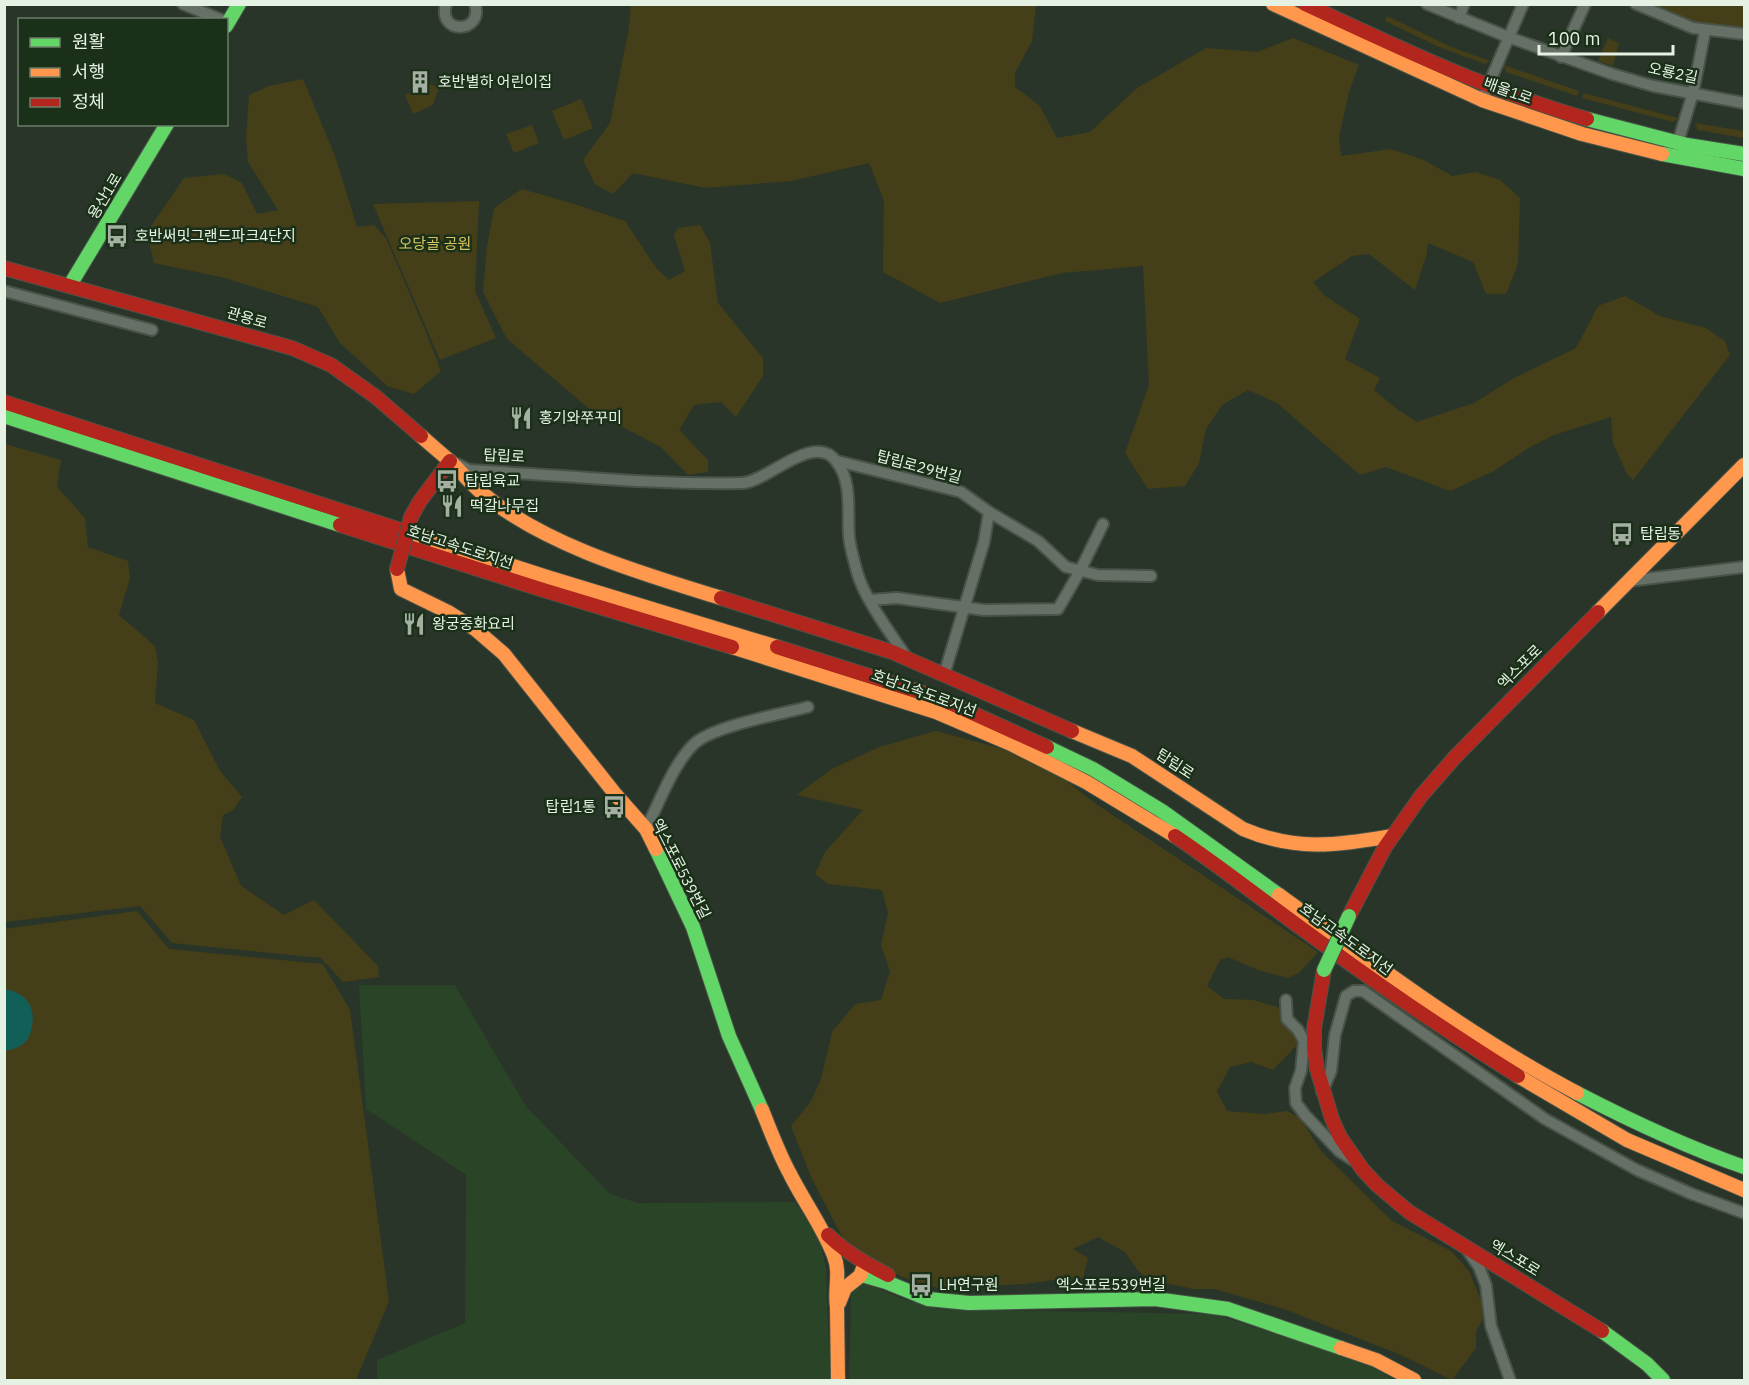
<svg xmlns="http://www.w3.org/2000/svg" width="1749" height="1385" font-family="'IBM Plex Sans','Noto Sans KR',sans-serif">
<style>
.built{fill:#2a4428}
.green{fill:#453f19}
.water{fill:#125f58}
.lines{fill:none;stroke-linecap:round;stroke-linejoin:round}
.street-casing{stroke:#485348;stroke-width:14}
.fast-casing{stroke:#485348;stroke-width:16}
.slow-casing{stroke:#485348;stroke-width:16}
.jam-casing{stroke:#485348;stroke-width:16}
.street{stroke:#677067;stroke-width:10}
.fast{stroke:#63d668;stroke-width:14}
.slow{stroke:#ff974d;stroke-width:14}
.jam{stroke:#b3261e;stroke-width:14}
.fast-bridge-casing{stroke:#485348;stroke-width:16;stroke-linecap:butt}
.jam-bridge-casing{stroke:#485348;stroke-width:16;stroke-linecap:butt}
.fast-bridge{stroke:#63d668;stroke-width:14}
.jam-bridge{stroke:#b3261e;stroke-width:14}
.labels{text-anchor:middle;stroke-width:5;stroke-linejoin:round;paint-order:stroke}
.street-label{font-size:15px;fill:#e5f2e3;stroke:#1b3019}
.poi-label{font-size:15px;fill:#e5f2e3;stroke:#1b3019;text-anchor:start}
.park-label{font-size:15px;fill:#d7c35f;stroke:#1b3019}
</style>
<rect width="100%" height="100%" fill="#293528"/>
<g class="built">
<polygon points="359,985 455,985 525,1105 610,1194 638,1203 795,1202 819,1238 826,1268 830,1380 377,1380 377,1360 465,1323 466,1175 366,1109"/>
<polygon points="863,1283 906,1300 939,1309 1214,1314 1370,1365 1394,1380 849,1380 851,1292"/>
</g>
<g class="green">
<polygon points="631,5 1036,5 1032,41 1015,73 1015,87 1039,105 1057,138 1090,132 1137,88 1206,48 1257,52 1293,38 1359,65 1349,92 1339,137 1341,156 1391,149 1424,160 1452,176 1476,172 1500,180 1520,198 1518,264 1506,294 1486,294 1473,262 1428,243 1427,253 1415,290 1369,254 1352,256 1313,282 1324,295 1360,319 1345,359 1380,378 1374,390 1397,409 1417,422 1474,403 1514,378 1576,348 1598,306 1625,296 1660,316 1706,328 1725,341 1730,355 1633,480 1627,474 1613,443 1611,417 1554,435 1530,447 1492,472 1450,491 1386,467 1360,475 1277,403 1248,390 1222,405 1206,429 1199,463 1185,486 1148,489 1125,453 1149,385 1143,266 1062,273 940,303 883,272 884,201 869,163 791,181 705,188 633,173 613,194 595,184 583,160 610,123 629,28"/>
<polygon points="1653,5 1744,5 1744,27 1717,26 1697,23"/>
<polygon points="1387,16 1451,47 1490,61 1485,64 1439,47 1385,21"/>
<polygon points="1608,38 1619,43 1613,66 1598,61"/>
<polygon points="1504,65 1579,91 1577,96 1506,72"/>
<polygon points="303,79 335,156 357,227 374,225 386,238 426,332 441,371 414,394 387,386 340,343 318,307 225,278 154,263 147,232 184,178 224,174 242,183 257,214 278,210 248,162 246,139 249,95 269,86"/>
<polygon points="429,84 439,87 433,105 413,114 405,95"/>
<polygon points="1583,93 1678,118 1673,122 1582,98"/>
<polygon points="581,99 593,128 564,140 552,111"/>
<polygon points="1695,123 1744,131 1744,138 1698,130"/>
<polygon points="532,125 539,143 514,153 506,134"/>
<polygon points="522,189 571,203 625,221 656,268 669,280 685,271 674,235 678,228 700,225 710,243 718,303 763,358 763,376 736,417 721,402 694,405 679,430 708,460 708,472 688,475 661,447 593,412 507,339 483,292 487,246 494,208"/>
<polygon points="479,201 475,291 496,338 440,360 373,204"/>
<polygon points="5,444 61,460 57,487 85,518 88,547 128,561 130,578 119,615 155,646 158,663 155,703 194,720 220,771 242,797 233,810 223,815 220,837 241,886 284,915 314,900 378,966 379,977 343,982 321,958 172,943 140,906 5,922"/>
<polygon points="936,731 1003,749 1065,780 1096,804 1318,952 1299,973 1288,978 1258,970 1228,957 1220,960 1207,986 1224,999 1254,1000 1286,1010 1301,1041 1273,1070 1251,1062 1230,1067 1217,1091 1227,1111 1264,1114 1287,1111 1300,1118 1321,1151 1392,1221 1451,1251 1469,1271 1481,1300 1483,1319 1476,1331 1476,1348 1452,1380 1401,1355 1284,1309 1214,1289 1194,1289 1150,1280 1138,1271 1125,1252 1098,1237 1073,1249 1088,1258 1083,1278 1068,1278 1025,1284 939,1288 915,1282 870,1263 848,1248 812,1179 791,1126 810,1103 821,1079 832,1032 855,1004 881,1000 890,971 881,945 888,913 882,890 828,884 815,874 825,852 863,810 797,795 830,770 879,747"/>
<polygon points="137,911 169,949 323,964 350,1010 389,1301 356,1380 5,1380 4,929"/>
</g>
<path class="water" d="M4,989c21,3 32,17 28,37 -1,7 -3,13 -8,17 -5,5 -12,6 -18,8z"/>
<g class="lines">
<g class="street-casing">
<g id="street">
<polyline points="183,4 222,20"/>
<path d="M446,4c-9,31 38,30 29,0"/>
<polyline points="1427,4 1508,37 1612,74 1653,86 1744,103"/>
<polyline points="1636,4 1693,28 1744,34"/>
<polyline points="1459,18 1464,4"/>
<polyline points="1561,57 1585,4"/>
<polyline points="1482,100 1523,4"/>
<polyline points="1678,142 1693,93 1705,31"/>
<polyline points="4,291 152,330"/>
<polyline points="837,461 961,492 989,512 1038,541 1066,567 1098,575 1151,576"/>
<path d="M457,464l12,6c91,5 182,15 273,13 24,0 72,-52 94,-22 17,21 11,51 13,75 1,12 5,24 8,36 7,26 34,62 50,86"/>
<polyline points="1628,581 1744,567"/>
<polyline points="870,600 897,598 984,610 1058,609 1080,571 1103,524"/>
<polyline points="944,675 984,542 989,512"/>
<path d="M646,829c13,-26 27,-65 48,-85 19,-18 87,-30 114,-37"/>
<polyline points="1286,1000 1287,1019 1298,1030 1304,1041 1301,1071 1295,1088 1296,1103 1305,1115 1339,1151 1353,1160"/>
<polyline points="1322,1092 1331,1071 1335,1035 1346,996 1354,991 1363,991 1545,1119 1637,1170 1692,1194 1744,1213"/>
<polyline points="1466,1248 1479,1267 1486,1285 1491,1326 1510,1380"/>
</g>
</g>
<g class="fast-casing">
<g id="fast">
<polyline points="226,26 239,4"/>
<polyline points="1587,119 1687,145 1744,154"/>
<polyline points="1662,154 1744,169"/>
<polyline points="70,285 167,124"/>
<polyline points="4,416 340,525"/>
<polyline points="1047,747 1093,769 1162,811 1279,895"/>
<polyline points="656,849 693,927 729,1036 762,1110"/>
<path d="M1577,1093c54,28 109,54 167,74"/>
<polyline points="862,1275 886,1282 928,1299 969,1303 1155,1299 1228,1309 1341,1348"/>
<polyline points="1602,1331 1647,1364 1663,1380"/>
</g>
</g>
<g class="slow-casing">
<g id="slow">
<polyline points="1273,4 1482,100 1582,134 1662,154"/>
<path d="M421,436c10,9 21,18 31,27 10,10 19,21 30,30 63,53 162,81 239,105"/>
<polyline points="407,532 547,577 777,647"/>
<polyline points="397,569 401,589 448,612 475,629 504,654 616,795 646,829 656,849"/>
<polyline points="1598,612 1744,465"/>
<polyline points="732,647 936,712 1011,744 1086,782 1175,836"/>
<path d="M1072,731l60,25 111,73c54,23 93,16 149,7"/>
<path d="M1279,895c97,70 192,142 298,198"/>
<polyline points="1518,1076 1627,1140 1744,1190"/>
<path d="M762,1110c9,22 17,44 28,64 14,28 33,53 44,82 7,17 0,34 3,51l1,73"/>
<polyline points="839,1303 845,1288 860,1276 864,1266"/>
<polyline points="1341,1348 1376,1360 1414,1380"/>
</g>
</g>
<g class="jam-casing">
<g id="jam">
<path d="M1305,4c92,43 184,87 282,115"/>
<polyline points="4,268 292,348 331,365 376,397 421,436"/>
<polyline points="4,402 407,532"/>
<polyline points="411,517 420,501 450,461"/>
<polyline points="340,525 543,590 732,647"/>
<polyline points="721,598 892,652 1072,731"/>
<polyline points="777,647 939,698 1047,747"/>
<path d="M1175,836c52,35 100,74 151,110 62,46 127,89 192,130"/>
<polyline points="1349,916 1385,847 1421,796 1455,757 1598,612"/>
<polyline points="1324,970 1314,1029 1314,1048 1317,1069 1332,1119 1340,1137 1363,1170 1377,1185 1409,1212 1602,1331"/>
<path d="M828,1235c16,16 40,30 60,40"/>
</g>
</g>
<use href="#street" class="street"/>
<use href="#fast" class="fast"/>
<use href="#slow" class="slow"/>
<use href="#jam" class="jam"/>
<g class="fast-bridge-casing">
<polyline id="fast-bridge" points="1324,970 1349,916"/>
</g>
<g class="jam-bridge-casing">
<polyline id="jam-bridge" points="397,569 411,517"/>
</g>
<use href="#fast-bridge" class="fast-bridge"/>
<use href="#jam-bridge" class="jam-bridge"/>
</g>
<defs>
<g id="building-bare" transform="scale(1.8)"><path d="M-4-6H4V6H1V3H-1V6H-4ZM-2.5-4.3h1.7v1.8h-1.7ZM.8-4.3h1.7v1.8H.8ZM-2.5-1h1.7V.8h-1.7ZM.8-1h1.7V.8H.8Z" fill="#a3b0a2" stroke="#1b3019" stroke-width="2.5" paint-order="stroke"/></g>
<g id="bus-bare" transform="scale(1.8)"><path d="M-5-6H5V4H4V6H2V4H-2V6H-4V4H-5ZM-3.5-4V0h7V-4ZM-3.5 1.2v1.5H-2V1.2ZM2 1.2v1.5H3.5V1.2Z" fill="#a3b0a2" stroke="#1b3019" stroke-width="2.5" paint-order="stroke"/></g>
<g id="restaurant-bare" transform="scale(1.8)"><path d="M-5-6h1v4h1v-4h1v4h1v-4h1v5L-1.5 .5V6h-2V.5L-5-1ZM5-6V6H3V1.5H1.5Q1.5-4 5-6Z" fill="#a3b0a2" stroke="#1b3019" stroke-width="2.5" paint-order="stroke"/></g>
</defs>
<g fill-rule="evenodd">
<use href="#building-bare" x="420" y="82"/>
<use href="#bus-bare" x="117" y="236"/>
<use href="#restaurant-bare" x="521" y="418"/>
<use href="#bus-bare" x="447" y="481"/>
<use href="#restaurant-bare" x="452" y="506"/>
<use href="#bus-bare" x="1622" y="534"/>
<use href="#restaurant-bare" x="414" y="624"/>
<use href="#bus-bare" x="614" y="807"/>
<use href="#bus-bare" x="921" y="1285"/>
</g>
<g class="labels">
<g class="street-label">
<text transform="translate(1673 73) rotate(12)" y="5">오룡2길</text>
<text transform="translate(1508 91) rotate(20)" y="5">배울1로</text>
<text transform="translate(105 196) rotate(-59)" y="5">용산1로</text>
<text transform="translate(247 318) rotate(16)" y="5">관용로</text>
<text transform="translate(504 456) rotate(3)" y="5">탑립로</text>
<text transform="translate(919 467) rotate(15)" y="5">탑립로29번길</text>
<text transform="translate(460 547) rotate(18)" y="5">호남고속도로지선</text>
<text transform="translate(1520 667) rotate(-45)" y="5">엑스포로</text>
<text transform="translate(924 693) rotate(20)" y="5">호남고속도로지선</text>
<text transform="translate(1175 764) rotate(33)" y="5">탑립로</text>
<text transform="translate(681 869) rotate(63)" y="5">엑스포로539번길</text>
<text transform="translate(1346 939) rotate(36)" y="5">호남고속도로지선</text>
<text transform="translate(1515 1258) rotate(31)" y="5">엑스포로</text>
<text x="1111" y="1290">엑스포로539번길</text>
</g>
<g class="poi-label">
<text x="438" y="87">호반별하 어린이집</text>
<text x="135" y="241">호반써밋그랜드파크4단지</text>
<text x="539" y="423">홍기와쭈꾸미</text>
<text x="465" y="486">탑립육교</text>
<text x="470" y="511">떡갈나무집</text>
<text x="1640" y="539">탑립동</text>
<text x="432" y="629">왕궁중화요리</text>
<text x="596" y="812" text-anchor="end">탑립1통</text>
<text x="939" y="1290">LH연구원</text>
</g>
<g class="park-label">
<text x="435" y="249">오당골 공원</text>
</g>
</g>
<rect width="1749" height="1385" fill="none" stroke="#e5f2e3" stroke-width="12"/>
<rect x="18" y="18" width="210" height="108" fill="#1b3019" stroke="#6c7e6a" stroke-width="1.5"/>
<rect x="30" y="38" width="30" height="9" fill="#63d668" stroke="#6c7e6a" stroke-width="1.5"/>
<text x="72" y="48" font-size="18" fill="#e5f2e3">원활</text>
<rect x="30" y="68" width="30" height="9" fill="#ff974d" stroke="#6c7e6a" stroke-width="1.5"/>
<text x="72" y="78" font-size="18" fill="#e5f2e3">서행</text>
<rect x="30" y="98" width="30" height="9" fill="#b3261e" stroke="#6c7e6a" stroke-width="1.5"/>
<text x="72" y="108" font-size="18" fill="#e5f2e3">정체</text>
<path d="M1539 45v9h134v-9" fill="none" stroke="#e5f2e3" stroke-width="3"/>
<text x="1548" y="45" font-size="18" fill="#e5f2e3" stroke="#1b3019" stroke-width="4.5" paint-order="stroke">100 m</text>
</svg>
